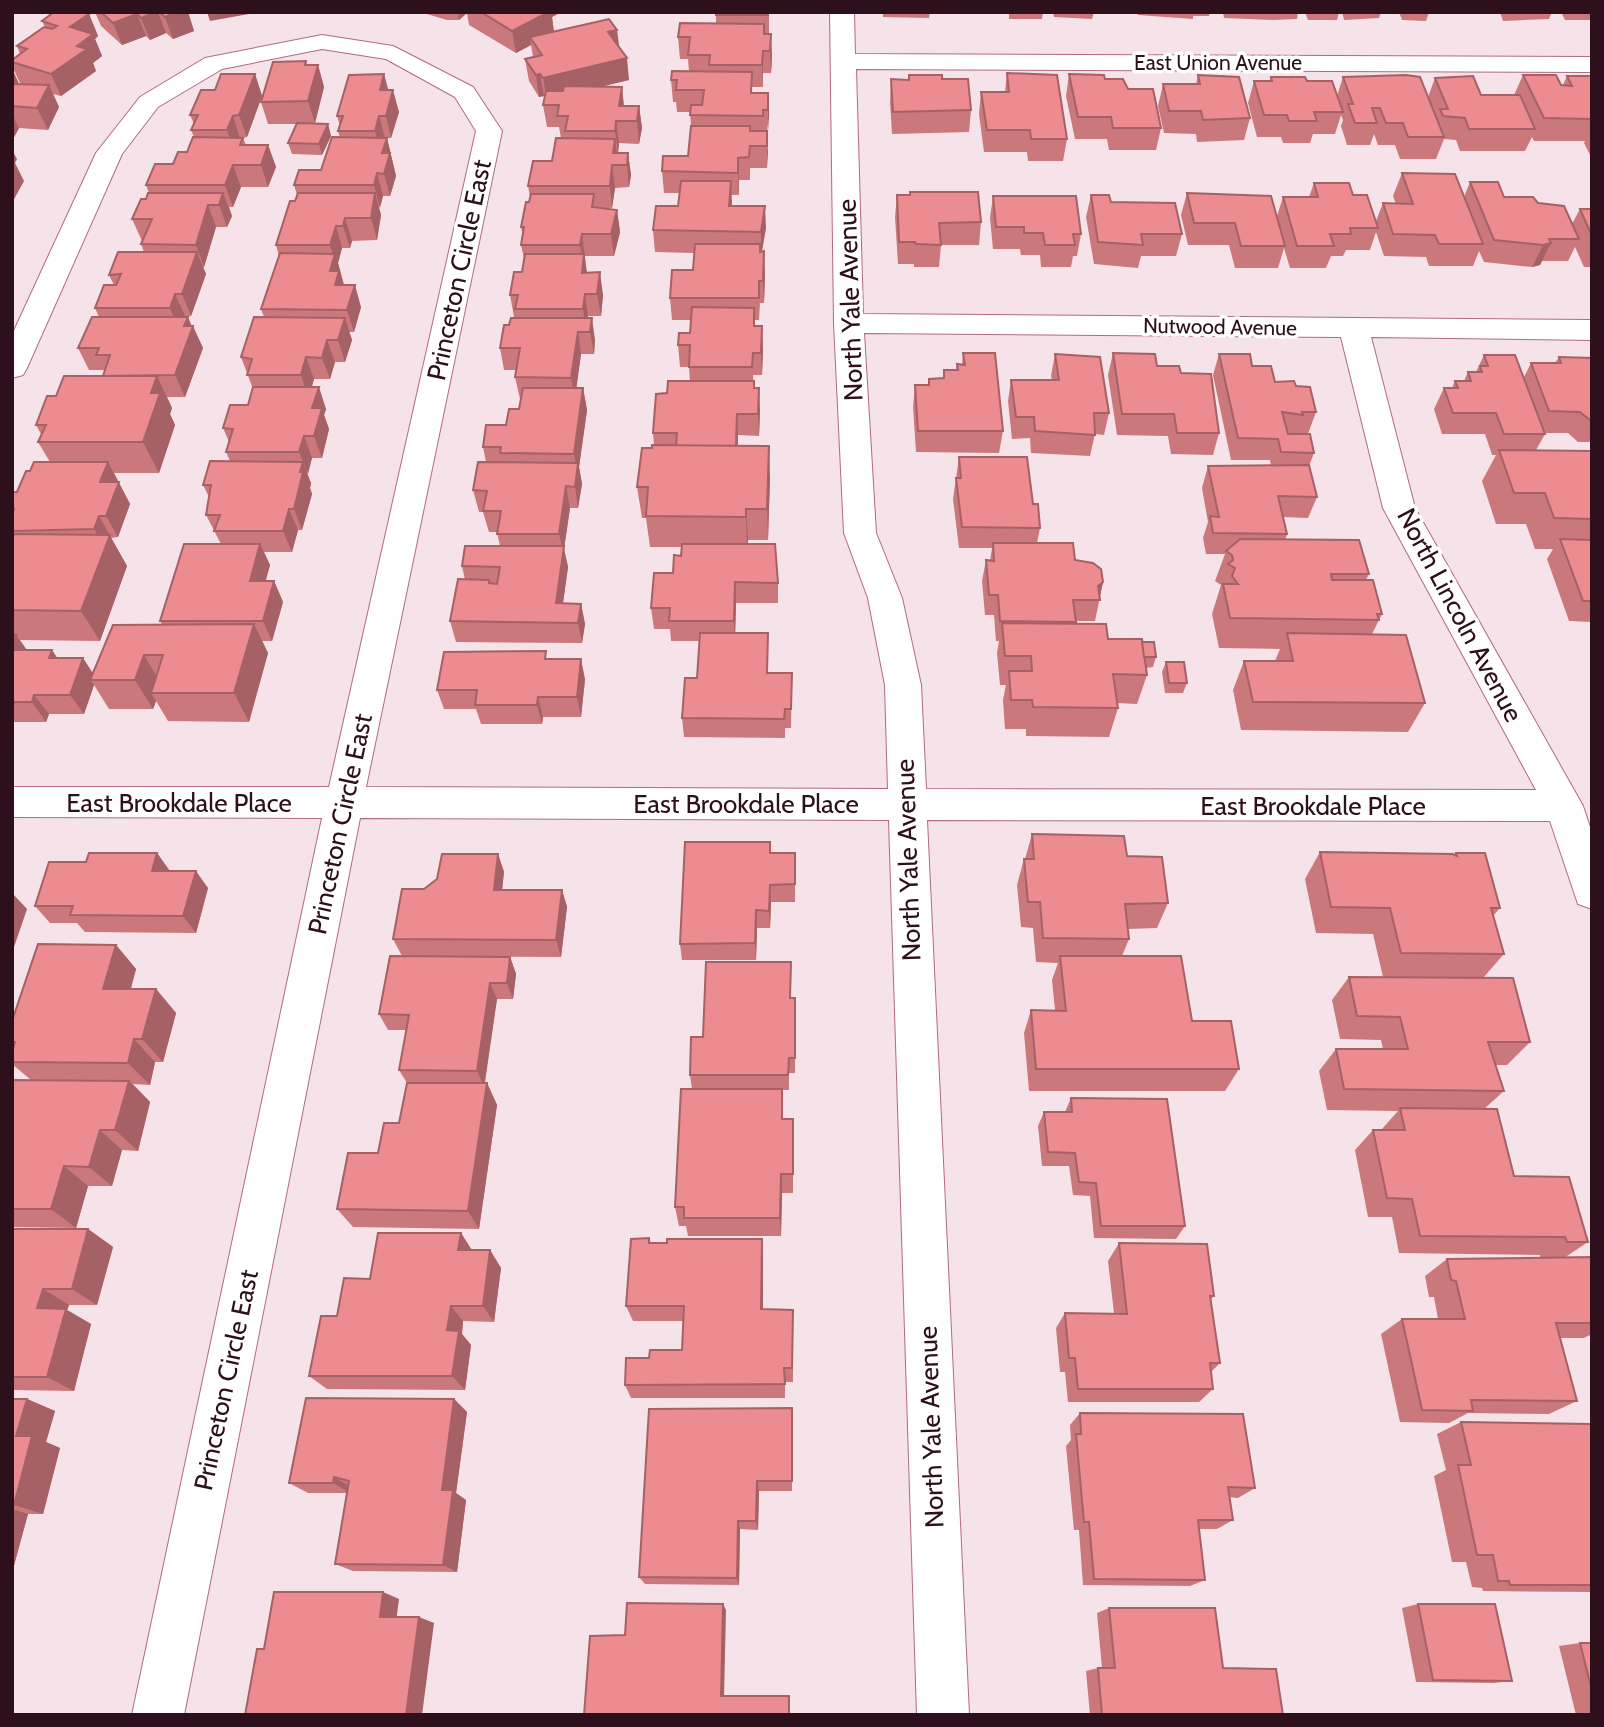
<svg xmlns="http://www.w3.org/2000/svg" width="1604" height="1727" font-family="Cabin,sans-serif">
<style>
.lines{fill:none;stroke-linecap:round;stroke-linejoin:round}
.minor-casing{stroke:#b36984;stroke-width:2}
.minor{fill:#fff;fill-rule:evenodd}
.wall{fill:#cb787c}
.shaded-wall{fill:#a56165}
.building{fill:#ec8b90;stroke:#a56165;stroke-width:2}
.labels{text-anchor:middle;stroke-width:7;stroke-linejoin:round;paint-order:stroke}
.far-street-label{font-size:21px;fill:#2d101c;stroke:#fff}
.street-label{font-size:26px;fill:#2d101c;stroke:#fff}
</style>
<rect width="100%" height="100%" fill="#f5e3e9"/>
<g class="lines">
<g class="minor-casing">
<path id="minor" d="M830,12h24l1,42 737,3v15l-736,-3 7,245 729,6v20l-221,-3 44,171 168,298 9,27v76l-14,-5 -28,-83 -623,-1 42,895h-52l-28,-895 -529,-2 -176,897h-52l190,-897 -310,-1v-30h317l147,-656 -21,-34 -69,-38 -64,-10 -100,20 -64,38 -36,47 -95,214 -4,7 -11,3v-43l84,-182 44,-56 65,-39 117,-23 71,11 80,41 29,44 -136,656 522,2 -3,-104 -17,-87 -24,-65 -10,-210zM864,333l477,4 42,171 153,282 -610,-1 -5,-104 -19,-87 -26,-65z"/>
</g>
<use href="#minor" class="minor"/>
</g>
<g class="wall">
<polygon points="95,12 188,12 194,31 173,39 166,33 150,40 146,36 122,45 101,26"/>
<polygon points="420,12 561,12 552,17 554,32 619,46 629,80 602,86 622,87 624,106 639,106 642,128 639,144 619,143 618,153 628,153 631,175 629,187 615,188 612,208 605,208 617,210 620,232 614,256 585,256 585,257 587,273 603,295 601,316 588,316 588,318 595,340 594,354 581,354 576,388 583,388 587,410 579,467 582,484 578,508 570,508 564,549 568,567 563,603 581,604 585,624 582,643 456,642 450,621 465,580 462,566 500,546 497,532 489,532 483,512 479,512 473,490 486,462 483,447 506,425 519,409 521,399 520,399 515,377 517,370 504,370 500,348 509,325 517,318 514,317 510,295 522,272 524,258 521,245 523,237 521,227 530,197 528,186 552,161 561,138 559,127 547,127 543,105 545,97 544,96 539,97 529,81 525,59 533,57 531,45 516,53 469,25 467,13 459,20 447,20"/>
<polygon points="716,12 769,12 769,34 772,56 771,73 763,73 763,87 752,87 752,93 768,93 769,115 767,132 767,168 750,168 750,180 739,180 739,195 731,195 731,206 766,228 762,252 765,274 764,303 760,303 759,320 755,320 755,326 763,348 762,375 753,375 754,388 760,410 759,436 738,435 738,446 770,478 768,540 748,540 748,544 778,583 778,603 736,603 735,633 768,653 768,673 792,673 791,728 785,728 785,738 684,737 682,718 697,678 700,641 671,641 670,629 654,629 651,608 673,573 681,556 682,547 650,547 646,518 642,518 637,487 652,448 654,445 653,433 667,393 690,381 689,367 680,367 678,345 690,333 691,320 672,320 670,298 693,270 695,253 655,252 653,230 678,206 679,193 664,193 662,171 688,156 691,126 690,112 677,112 676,102 673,102 671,80 689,71 688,59 680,59 678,37 716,24"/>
<polygon points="883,12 930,12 929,18 883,17"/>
<polygon points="1009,12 1043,12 1042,19 1009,19"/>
<polygon points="1053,12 1094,12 1092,19 1054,17"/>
<polygon points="1138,12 1210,12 1209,16 1193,16 1193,19 1138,15"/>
<polygon points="1223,12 1298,12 1297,19 1274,20 1224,18"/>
<polygon points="1305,12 1339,12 1337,20 1308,20"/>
<polygon points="1342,12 1381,12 1379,18 1344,20"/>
<polygon points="1397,12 1429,12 1426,21 1402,20 1399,12"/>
<polygon points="1480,12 1552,12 1549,19 1503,21 1500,12"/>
<polygon points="1561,12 1592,12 1592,20 1565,20"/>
<polygon points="89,14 98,36 95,39 102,56 93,63 96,71 61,96 53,94 59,107 48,130 19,128 12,141 12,73 14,73 19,84 24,85 20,83 12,66 12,60 20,54 17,46 45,27 42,21"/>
<polygon points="306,61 307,65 318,65 324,87 315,123 328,124 331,136 322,155 292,154 288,143 297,124 268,124 261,102"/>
<polygon points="1007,73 1067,139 1063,161 1028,161 1027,152 984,152 979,114 981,92 1005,92"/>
<polygon points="255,74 262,96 247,137 243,138 246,145 268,145 276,167 268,187 241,187 233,207 229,207 232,216 227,227 216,227 204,267 203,267 206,274 191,316 185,316 184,317 192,326 203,348 185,397 167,397 172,408 170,414 175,425 159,473 114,473 130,504 118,537 111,538 127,566 100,641 20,640 27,650 52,650 57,658 93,673 162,624 160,621 221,544 206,515 209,497 203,485 230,461 226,452 229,442 223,428 248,405 253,389 241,357 264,317 261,309 279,256 276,245 297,195 294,185 321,170 340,138 338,131 340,126 337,116 388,90 399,112 391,138 385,138 387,138 396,176 390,196 383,196 379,208 381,215 377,240 352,241 350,248 342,248 338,263 344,285 361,307 354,332 349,332 352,340 345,362 335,362 330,379 314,379 312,387 326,409 324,415 329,429 322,458 312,458 307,474 311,483 310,488 312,494 302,530 298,530 292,552 264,552 270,565 265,581 274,581 283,602 272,641 262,641 268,653 249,722 168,721 156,701 153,709 109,709 94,685 84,714 49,714 46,722 12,722 12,492 17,492 30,471 50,462 38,442 41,434 36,425 56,396 103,376 104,370 89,370 78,348 99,317 95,308 114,285 109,275 144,252 141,244 142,241 132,219 149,193 146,185 187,152 194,137 191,130 194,124 190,115 215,90"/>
<polygon points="1069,74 1105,79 1128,89 1161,128 1156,150 1109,150 1107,139 1075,139 1066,96"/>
<polygon points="1198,75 1250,118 1244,140 1197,142 1196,134 1164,133 1158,106 1163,84 1196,84"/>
<polygon points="1523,75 1561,85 1563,85 1567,76 1592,76 1592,159 1584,143 1585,141 1534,141 1532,137 1525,151 1460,151 1456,140 1444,139 1436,159 1400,159 1395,145 1378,145 1374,134 1370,145 1347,145 1341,126 1343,120 1341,115 1335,134 1313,134 1310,143 1283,143 1281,137 1257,137 1248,103 1254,81 1270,81 1271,77 1307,81 1337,96 1343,77 1428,97 1435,78 1481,95 1514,95"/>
<polygon points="891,79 942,79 971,110 969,132 892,134 890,102"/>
<polygon points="1402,173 1464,197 1470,182 1504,197 1538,203 1572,224 1580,209 1592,209 1592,267 1584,267 1575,247 1568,261 1542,261 1540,265 1532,267 1484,262 1479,251 1473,266 1429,266 1426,257 1384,256 1376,232 1370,250 1346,250 1343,256 1331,256 1326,268 1290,268 1284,248 1278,268 1235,268 1229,245 1188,245 1181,215 1187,193 1277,216 1283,197 1309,197 1314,183 1353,195 1376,221 1383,203 1396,204 1393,196"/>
<polygon points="910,192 981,222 979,245 941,245 939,267 914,267 914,264 898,264 895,217 897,195 909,195"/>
<polygon points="1091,195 1111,202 1182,234 1176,256 1141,256 1138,268 1094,264 1086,217"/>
<polygon points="993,196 1081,234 1077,256 1073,256 1071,267 1041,267 1040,255 1021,255 1020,249 993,249 990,218"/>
<polygon points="963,353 1003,431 999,453 916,452 913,407 915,385 928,385 929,379 943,379 944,370 956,370 957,364 962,365"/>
<polygon points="1113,353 1181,373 1219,433 1213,455 1171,454 1168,436 1117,435 1108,375"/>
<polygon points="1055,354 1109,413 1104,435 1095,434 1090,456 1031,453 1030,438 1012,439 1008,401 1011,380 1052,380 1051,376"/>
<polygon points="1219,354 1252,366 1275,382 1296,386 1316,412 1308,434 1314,453 1309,466 1317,497 1308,518 1283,517 1287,534 1285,540 1369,574 1366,580 1382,614 1372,634 1425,703 1408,732 1241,730 1233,690 1244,661 1275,661 1280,649 1219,648 1212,614 1221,585 1215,581 1225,554 1206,554 1203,538 1208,522 1202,488 1208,466 1271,466 1270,460 1231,460 1213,375"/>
<polygon points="1484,355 1524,377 1531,363 1555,363 1559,357 1592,358 1592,442 1578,442 1568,433 1545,433 1545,434 1536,450 1592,451 1592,622 1569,621 1547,559 1553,549 1535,549 1526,524 1496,524 1482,481 1496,455 1492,455 1485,434 1442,434 1434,409 1444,388 1452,388 1455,381 1464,381 1468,372 1476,372"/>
<polygon points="959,457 1033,504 1040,528 1037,543 1075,560 1103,582 1095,621 1076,621 1075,624 1108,639 1142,642 1156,657 1153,667 1146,668 1147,675 1137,704 1117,703 1118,708 1109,737 1026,736 1026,729 1005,729 1003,700 1006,685 1000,685 997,653 999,641 996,641 994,615 985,615 982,581 986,560 990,561 992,548 959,548 953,499"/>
<polygon points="548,659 585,679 581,717 543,717 542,724 481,724 476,709 444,709 437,690"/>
<polygon points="1166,662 1187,683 1183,693 1165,693 1162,672"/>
<polygon points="1032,834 1127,856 1168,903 1157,928 1128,929 1129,939 1122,956 1192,1021 1239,1069 1225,1091 1029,1091 1024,1033 1031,1010 1055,1010 1052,980 1058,963 1036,962 1033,928 1021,927 1017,885 1024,859 1025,859"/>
<polygon points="1320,852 1455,855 1456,853 1500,908 1493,916 1504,954 1483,978 1530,1042 1507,1065 1495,1065 1504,1091 1484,1109 1514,1176 1588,1242 1564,1258 1592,1257 1592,1334 1584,1338 1560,1338 1577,1401 1549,1414 1468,1413 1449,1423 1400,1422 1381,1334 1402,1319 1438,1319 1434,1297 1429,1297 1425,1276 1447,1259 1540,1258 1540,1255 1399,1253 1392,1217 1368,1217 1355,1150 1373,1130 1381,1130 1398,1111 1327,1110 1319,1071 1336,1049 1383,1049 1381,1040 1340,1039 1332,1000 1349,977 1383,977 1373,934 1316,933 1305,879"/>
<polygon points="157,853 169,871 208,888 196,933 85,932 77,923 50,923 35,906 86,862"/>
<polygon points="771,853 795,853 795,902 771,902 770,928 757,928 756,960 682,960 680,944"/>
<polygon points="498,854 504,872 502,890 562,890 567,907 561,957 402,956 393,939 424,889"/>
<polygon points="116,945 136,969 131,989 156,989 176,1013 163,1062 155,1062 150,1085 133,1084 150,1102 138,1151 122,1150 112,1186 88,1186 76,1228 12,1227 12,1080 31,1080 12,1064 13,1049 12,1048 12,1021"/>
<polygon points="510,957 516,974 513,999 497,999 485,1083 487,1083 497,1105 479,1229 353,1227 337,1209 399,1123 407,1083 399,1070 406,1030 388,1030 379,1014"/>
<polygon points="791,998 795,998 795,1073 789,1073 789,1090 782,1090 782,1119 793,1119 793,1193 782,1193 781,1236 688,1236 686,1226 679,1226 675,1207 692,1089 690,1075 703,1037"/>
<polygon points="1071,1098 1185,1226 1176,1239 1094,1238 1090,1196 1073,1195 1069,1166 1042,1166 1038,1126 1044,1112 1065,1112"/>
<polygon points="12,1229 88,1229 113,1247 97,1305 69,1305 67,1310 91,1324 74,1391 12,1390"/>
<polygon points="461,1233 472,1250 490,1250 501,1268 494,1322 463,1321 462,1334 471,1345 465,1390 327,1389 309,1376 337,1316 370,1279"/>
<polygon points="649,1238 651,1243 667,1243 762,1239 763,1257 763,1309 793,1310 793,1382 785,1382 785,1398 631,1398 625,1385 649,1358 682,1350 683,1321 633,1321 626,1306"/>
<polygon points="1119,1243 1214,1296 1211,1299 1220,1363 1211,1372 1213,1389 1199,1402 1068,1402 1065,1372 1060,1372 1056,1328 1065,1313 1114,1313 1108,1261"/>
<polygon points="12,1399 27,1399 55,1411 46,1442 60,1448 43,1514 28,1514 13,1569 12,1569"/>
<polygon points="454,1399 467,1412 456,1493 466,1500 457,1572 353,1571 335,1564 347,1493 308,1493 289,1483"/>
<polygon points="792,1408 792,1491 759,1491 758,1530 740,1529 739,1585 645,1584 639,1577"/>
<polygon points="1080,1413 1255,1488 1238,1498 1229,1497 1233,1520 1217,1529 1199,1529 1205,1580 1190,1586 1083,1585 1079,1530 1074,1530 1066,1446 1071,1440 1070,1425"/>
<polygon points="1461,1422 1592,1424 1592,1592 1483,1591 1482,1588 1472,1587 1466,1562 1452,1562 1434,1476 1446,1470 1437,1434"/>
<polygon points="1418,1604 1512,1681 1493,1683 1416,1682 1402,1608"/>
<polygon points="1109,1608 1223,1668 1283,1715 1090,1715 1086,1671 1098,1668 1102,1668 1097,1613"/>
<polygon points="1580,1643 1592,1643 1592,1715 1576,1715 1559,1646"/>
</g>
<g class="shaded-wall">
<polygon points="156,12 158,12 166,33 150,40 141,18"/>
<polygon points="177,12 188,12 194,31 173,39 165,17"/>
<polygon points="207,12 248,12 249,14 210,21"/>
<polygon points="458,12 467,12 467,13 459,20"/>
<polygon points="536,12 561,12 552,17 554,33 530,37 531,45 516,53 512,31"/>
<polygon points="89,14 98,36 95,39 102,56 93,63 96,71 61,96 51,74 70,27"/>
<polygon points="137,14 146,36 122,45 113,23"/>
<polygon points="617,30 620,52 608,32"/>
<polygon points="771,34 772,56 771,73 770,51"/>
<polygon points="763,51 763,87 762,65"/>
<polygon points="627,58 629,80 547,100 543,78"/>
<polygon points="318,65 324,87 315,123 308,101"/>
<polygon points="14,73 24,95 12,95 12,76"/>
<polygon points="255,74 262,96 247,137 239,115"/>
<polygon points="384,74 390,96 380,90"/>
<polygon points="540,74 544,96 539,97 536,75"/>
<polygon points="49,85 59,107 48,130 37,108"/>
<polygon points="622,87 624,109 619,106"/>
<polygon points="393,90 399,112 391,138 386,116"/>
<polygon points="768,93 769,115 768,132"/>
<polygon points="639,106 642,128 639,144 637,121"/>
<polygon points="12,114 19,128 12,141"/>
<polygon points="233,116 240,138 235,152 227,130"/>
<polygon points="379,116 385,138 381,153 375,131"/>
<polygon points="616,121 619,143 618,153 615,131"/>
<polygon points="328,124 331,136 322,155 319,144"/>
<polygon points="767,131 768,153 767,168"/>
<polygon points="387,138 396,176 390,196 384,174 382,153"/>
<polygon points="615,139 618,161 613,153"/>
<polygon points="268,145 276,167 268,187 261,165"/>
<polygon points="12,150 17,159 15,163 24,181 12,203"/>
<polygon points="628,153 631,175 629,187 627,165"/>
<polygon points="738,158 739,180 739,195 738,173"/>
<polygon points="233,165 241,187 233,207 225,185"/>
<polygon points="612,165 615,188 612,208 610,186"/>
<polygon points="377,173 383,196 380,208 374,185"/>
<polygon points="731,181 732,203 730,228 729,206"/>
<polygon points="223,193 232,216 227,227 219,205"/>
<polygon points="375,193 381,215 377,240 371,218"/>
<polygon points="208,205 216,227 204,267 196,245"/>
<polygon points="765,206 766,228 761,254 761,232"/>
<polygon points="617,210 620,232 614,256 611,234"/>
<polygon points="345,218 352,241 350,248 343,226"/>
<polygon points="336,226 342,248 338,263 346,293 342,307 330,271 334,258 330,245"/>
<polygon points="582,234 587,276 585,295 588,316 586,331 583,309 582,273 583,263 580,245"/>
<polygon points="1551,243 1540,265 1532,267 1543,245"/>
<polygon points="764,251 765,274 764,303 763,281"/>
<polygon points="197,252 206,274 191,316 182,294"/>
<polygon points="600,272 603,295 601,316 597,294"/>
<polygon points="355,285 361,307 354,332 347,310"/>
<polygon points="175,294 185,316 179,330 170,308"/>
<polygon points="188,317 193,329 193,326 203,348 185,397 175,375 184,326"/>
<polygon points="345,318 352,340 345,362 338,340"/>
<polygon points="592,318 595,340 594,354 590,332"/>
<polygon points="762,326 763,348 762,375 761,353"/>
<polygon points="578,332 581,354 575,399 571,378"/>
<polygon points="327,340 335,362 330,379 322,358"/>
<polygon points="306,357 314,379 308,397 301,375"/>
<polygon points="157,376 172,408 170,414 175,425 159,473 143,442 151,393"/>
<polygon points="319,387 326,409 324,415 329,429 322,458 314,436 312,408"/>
<polygon points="583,388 587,410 579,467 582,484 578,508 575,487 577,471 574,454"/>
<polygon points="759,388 760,410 759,436 758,414"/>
<polygon points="737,414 738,435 737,467 736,446"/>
<polygon points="304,436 312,458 308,474 299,452"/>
<polygon points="769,446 770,478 768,540 767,509"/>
<polygon points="108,462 130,504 118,537 106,516 100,482"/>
<polygon points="303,462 311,483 310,488 312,494 302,530 294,509 300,472"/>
<polygon points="566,486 570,508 564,549 568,567 560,624 556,603 563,553 559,534"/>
<polygon points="289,509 298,530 292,552 283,531"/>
<polygon points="746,509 748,540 747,548 746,517"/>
<polygon points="99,516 127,566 100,641 81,611 105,548 94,529"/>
<polygon points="260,544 270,565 260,602 250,581"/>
<polygon points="274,581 283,602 272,641 263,621"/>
<polygon points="735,582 736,603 735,642 734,621"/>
<polygon points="1103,582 1099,600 1098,586"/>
<polygon points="581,604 585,624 582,643 578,623"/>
<polygon points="254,624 268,653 249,722 234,693"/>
<polygon points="16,635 30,655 12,653 12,644"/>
<polygon points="52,650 65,670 49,658"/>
<polygon points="144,655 161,684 151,693 156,701 153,709 135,680"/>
<polygon points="83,658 96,678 90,680 94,685 84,714 70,695"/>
<polygon points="581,659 585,679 581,717 577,697"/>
<polygon points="34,695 49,714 46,722 32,702"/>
<polygon points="538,697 543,717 542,724 537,705"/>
<polygon points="157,853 170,871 152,871"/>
<polygon points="498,854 504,872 500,907 494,890"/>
<polygon points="196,871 208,888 196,933 183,916"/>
<polygon points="770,885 771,902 770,928 769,911"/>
<polygon points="562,890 567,907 561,957 556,940"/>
<polygon points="12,893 27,909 12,953"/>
<polygon points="756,910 757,928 756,960 755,943"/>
<polygon points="116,945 136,969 124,1012 103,989"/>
<polygon points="510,957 516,974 513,999 507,983"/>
<polygon points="490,983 497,999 484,1086 477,1071"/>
<polygon points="156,989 176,1013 163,1062 142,1039"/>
<polygon points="134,1039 155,1062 150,1085 128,1063"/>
<polygon points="129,1081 150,1102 138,1151 115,1130"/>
<polygon points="487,1083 497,1105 479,1229 468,1211"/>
<polygon points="100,1130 122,1150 112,1186 89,1167"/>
<polygon points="64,1166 88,1186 76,1228 51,1209"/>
<polygon points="781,1174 782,1193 781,1236 780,1218"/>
<polygon points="88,1229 113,1247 97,1305 72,1289"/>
<polygon points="461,1233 472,1251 458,1250"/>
<polygon points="762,1239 763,1257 763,1325 761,1309"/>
<polygon points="490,1250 501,1268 494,1322 483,1306"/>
<polygon points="43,1289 69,1305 67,1310 91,1324 74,1391 47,1377 37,1308"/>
<polygon points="451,1306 463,1321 462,1334 471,1345 465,1390 452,1376 447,1330"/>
<polygon points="27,1399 55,1411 46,1442 60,1448 43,1514 14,1505 16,1436"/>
<polygon points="454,1399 467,1412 456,1493 466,1500 457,1572 443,1565 442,1490"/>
<polygon points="334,1477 351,1487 350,1493 333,1483"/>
<polygon points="757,1481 759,1491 758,1530 756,1521"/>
<polygon points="12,1509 28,1514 13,1569 12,1569"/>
<polygon points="738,1521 740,1529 739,1585 737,1578"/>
<polygon points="383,1592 399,1599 396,1622 380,1617"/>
<polygon points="723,1604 726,1610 724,1698 721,1696"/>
<polygon points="419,1617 434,1623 422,1715 406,1715"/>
</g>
<g class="building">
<polygon points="54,12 83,12 89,14 70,27 93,34 77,46 87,49 51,74 12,62 12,60 27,49 17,46 44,27 52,29 57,26 42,21"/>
<polygon points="101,12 156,12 141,18 137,14 113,23"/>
<polygon points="159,12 177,12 165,17"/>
<polygon points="481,12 549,12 512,31"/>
<rect x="716" y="12" width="52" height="3"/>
<polygon points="609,19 617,30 608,32 627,58 543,78 540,74 536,75 525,59 542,55 530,37"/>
<polygon points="680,23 764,24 764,34 771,34 770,51 763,51 762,65 709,65 710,55 688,55 690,37 678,37"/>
<polygon points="306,61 305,65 318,65 308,101 261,102 273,62"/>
<polygon points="672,71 752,72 751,93 768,93 768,110 763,110 763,116 690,115 691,105 702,105 704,90 676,90 677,80 671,80"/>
<polygon points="1007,73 1057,75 1067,139 1031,139 1030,130 987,130 981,92 1009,92"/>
<polygon points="221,74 255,74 239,115 233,116 227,130 191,130 198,115 190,115 201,90 215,90"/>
<polygon points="384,74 380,90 393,90 386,116 379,116 375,131 338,131 343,116 337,116 349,75"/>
<polygon points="1069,74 1104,75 1105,79 1123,79 1128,89 1153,89 1161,128 1113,128 1111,117 1078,117"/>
<polygon points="909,75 942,75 942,79 968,79 971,110 893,112 891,79 909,80"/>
<polygon points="1198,75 1239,77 1250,118 1203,120 1201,111 1169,111 1163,84 1200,84"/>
<polygon points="1406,75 1420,77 1444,137 1408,137 1403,123 1386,123 1380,108 1372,108 1377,123 1355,123 1348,104 1353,104 1343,77"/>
<polygon points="1523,75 1556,75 1561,85 1572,86 1567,76 1592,76 1592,119 1544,118"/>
<polygon points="1473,76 1481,95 1520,95 1535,129 1469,129 1465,118 1443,116 1440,109 1448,109 1435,78"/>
<polygon points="1271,77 1305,77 1307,81 1332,81 1343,112 1314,112 1317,121 1289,121 1287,115 1264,115 1254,81 1272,81"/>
<polygon points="12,84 49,85 37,108 12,106"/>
<polygon points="564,86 622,87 619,106 639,106 637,121 616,121 615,131 565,131 568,116 557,116 559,105 543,105 546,91 563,91"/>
<polygon points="297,123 328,124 319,144 288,143"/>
<polygon points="691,126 750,126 750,131 767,131 767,146 750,146 749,157 738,158 738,173 662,171 663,156 688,156"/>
<polygon points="193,137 243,138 240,145 268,145 261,165 233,165 225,185 146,185 155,164 173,164 178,152 187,152"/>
<polygon points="332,137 387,138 382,153 390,153 384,174 377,173 374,185 294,185 299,170 321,170"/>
<polygon points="556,138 615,139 613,153 628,153 627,165 612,165 610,186 528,186 533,161 552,161"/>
<polygon points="1402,173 1455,174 1483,244 1439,244 1435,235 1393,234 1383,203 1413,204"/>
<polygon points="681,181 731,181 729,206 765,206 761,232 653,230 656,206 678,206"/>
<polygon points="1470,182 1498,182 1504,197 1533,197 1538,203 1564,206 1579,239 1549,239 1551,243 1543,245 1494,240"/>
<polygon points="1314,183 1349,183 1353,195 1367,195 1378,228 1350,228 1351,234 1330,234 1334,246 1297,246 1283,197 1318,197"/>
<polygon points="910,192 978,192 981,222 939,223 941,245 916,244 915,242 899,242 897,195 910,195"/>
<polygon points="148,193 223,193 219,205 208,205 196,245 141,244 152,219 132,219 141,199 146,199"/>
<polygon points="298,193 375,193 371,218 345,218 343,226 336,226 330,245 276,245 290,201 295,201"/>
<polygon points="1187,193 1271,196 1285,246 1241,246 1235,223 1194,223"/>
<polygon points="531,194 594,194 592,207 617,210 611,234 582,234 580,245 521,245 524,227 521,227 526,202 529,202"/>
<polygon points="1091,195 1109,195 1111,202 1175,203 1182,234 1141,234 1143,245 1098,242"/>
<polygon points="993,196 1076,196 1081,234 1073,234 1075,245 1045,245 1043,233 1024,233 1024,227 996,227"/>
<polygon points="1580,209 1592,209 1592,236"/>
<polygon points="695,244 760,244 760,252 764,251 763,281 759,281 759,298 670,298 672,270 693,270"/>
<polygon points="118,252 197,252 182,294 175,294 170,308 95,308 104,285 116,285 121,274 109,275"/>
<polygon points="280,253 335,254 330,271 339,271 335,285 355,285 347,310 261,309"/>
<polygon points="525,254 584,254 582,273 600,272 597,294 585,294 583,309 515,309 518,295 510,295 514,272 522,272"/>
<polygon points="692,307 754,308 754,326 762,326 761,353 753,353 752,367 689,367 690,345 678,345 679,333 690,333"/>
<polygon points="92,317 188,317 184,326 193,326 175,375 103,376 110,355 96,355 99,348 78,348"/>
<polygon points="254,317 345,318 338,340 327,340 322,358 306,357 301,375 247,375 252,359 241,357"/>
<polygon points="511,318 592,318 590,332 578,332 571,378 515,377 520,348 500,348 504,325 509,325"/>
<polygon points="963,353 995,353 1003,431 918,431 915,385 929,385 929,379 944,378 944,370 958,370 957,364 965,365"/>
<polygon points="1113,353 1155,354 1157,366 1179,366 1181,373 1211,374 1219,433 1177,433 1174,414 1122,414"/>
<polygon points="1055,354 1100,357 1109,413 1094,413 1095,435 1035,431 1034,417 1016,417 1011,380 1059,380"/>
<polygon points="1219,354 1250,354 1252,366 1271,366 1275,382 1294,381 1296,386 1310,387 1316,412 1302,412 1303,415 1282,412 1288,434 1310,434 1314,453 1281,452 1278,439 1238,438"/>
<polygon points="1484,355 1515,355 1545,434 1504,434 1496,413 1453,413 1444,388 1458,388 1455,381 1471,381 1468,372 1482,372 1480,366 1488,366"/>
<polygon points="1559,357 1592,358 1592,420 1590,420 1580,412 1549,411 1531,363 1561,363"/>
<polygon points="64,376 157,376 151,393 160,393 143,442 38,442 46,425 36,425 47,396 56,396"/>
<polygon points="668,381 754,381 754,388 759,388 758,414 737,414 736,446 676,446 677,433 653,433 656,394 667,393"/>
<polygon points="253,387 319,387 312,408 322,408 314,436 304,436 299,452 226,452 233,429 223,428 230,405 248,405"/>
<polygon points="523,388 583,388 574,454 500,453 501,447 483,447 486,425 506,425 509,409 519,409"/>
<polygon points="652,445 769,446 767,509 746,509 746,517 646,516 648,487 637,487 642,448 652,448"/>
<polygon points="1499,450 1592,451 1592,519 1554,518 1545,493 1514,493"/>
<polygon points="959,457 1027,457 1033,504 1038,504 1040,528 962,527 956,478 961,478"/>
<polygon points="210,461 303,462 300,472 303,472 294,509 289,509 283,531 214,531 220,515 206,515 211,485 203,485"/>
<polygon points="34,462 108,462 100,482 119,482 106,516 99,516 94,529 12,531 12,514 14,509 12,509 12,492 17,492 26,471 30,471"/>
<polygon points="478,462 578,463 575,487 566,486 559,534 497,534 501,511 483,511 487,491 473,490"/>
<polygon points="1309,465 1317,497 1278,496 1287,534 1213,533 1210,516 1219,517 1208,466"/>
<polygon points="14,534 110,535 81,611 12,610 12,538"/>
<polygon points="1240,539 1359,540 1369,574 1331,574 1332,580 1373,580 1382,614 1377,614 1379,620 1230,618 1223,584 1238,584 1232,576 1235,568 1228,564 1233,560 1232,555 1226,551"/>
<polygon points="1560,539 1592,540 1592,601 1583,601"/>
<polygon points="993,543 1073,543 1075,560 1093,563 1101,569 1103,582 1098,586 1100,600 1073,600 1076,622 1000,621 998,595 989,595 986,560 994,561"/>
<polygon points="184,544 260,544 250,581 274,581 263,621 160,621"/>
<polygon points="682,544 775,544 778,583 735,582 734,621 669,621 670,608 651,608 654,573 673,573 674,555 681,556"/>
<polygon points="465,546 564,546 556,603 581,604 578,623 450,621 458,579 489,580 489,583 497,584 500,567 462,566"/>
<polygon points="1002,623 1106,624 1108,639 1142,639 1147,675 1113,674 1118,708 1033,707 1032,700 1011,700 1009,671 1032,671 1031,656 1005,656"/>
<polygon points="254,624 234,693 151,693 163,655 144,655 135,680 90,680 113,625"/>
<polygon points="700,633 768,633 767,673 792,673 791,709 785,709 784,719 682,718 685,678 697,678"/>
<polygon points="1287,633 1406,635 1425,703 1253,702 1244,661 1293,661"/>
<polygon points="12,635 16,635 12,644"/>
<polygon points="1142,642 1154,642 1156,657 1144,657"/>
<polygon points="12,650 52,650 49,658 83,658 70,695 34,695 32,702 12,702"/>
<polygon points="546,651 545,659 581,659 577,697 538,697 537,705 475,705 477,690 437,690 444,652"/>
<polygon points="1166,662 1184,662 1187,683 1169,683"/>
<polygon points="1032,834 1124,836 1127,856 1162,857 1168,903 1125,904 1129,939 1043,938 1040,902 1028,902 1024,859 1034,859"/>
<polygon points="685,842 770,842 770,853 795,853 795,884 770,885 769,911 756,910 755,943 680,944"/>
<polygon points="1320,852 1453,854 1457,856 1456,853 1485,853 1500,908 1491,908 1504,954 1401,953 1390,908 1331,907"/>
<polygon points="89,853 157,853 152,871 196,871 183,916 70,915 73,906 35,906 49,862 86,862"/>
<polygon points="442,854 498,854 494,890 562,890 556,940 393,939 402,889 424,889 437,879"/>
<polygon points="38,944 116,945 103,989 156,989 142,1039 134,1039 128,1063 12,1062 12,1052 15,1042 12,1042 12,1021"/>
<polygon points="390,956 510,957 507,983 490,983 477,1071 399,1070 409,1015 379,1014"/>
<polygon points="1060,956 1181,956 1192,1021 1231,1021 1239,1069 1036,1069 1031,1010 1066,1011"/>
<polygon points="706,962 791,962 790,998 795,998 795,1058 789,1058 788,1075 690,1075 691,1037 703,1037"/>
<polygon points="1349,977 1513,978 1530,1042 1488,1042 1504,1091 1344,1089 1336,1049 1408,1049 1400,1017 1357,1016"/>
<polygon points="12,1080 129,1081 115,1130 100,1130 89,1167 64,1166 51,1209 12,1209"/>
<polygon points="407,1083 487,1083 468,1211 337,1209 348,1153 378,1153 384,1123 399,1123"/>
<polygon points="681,1089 782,1089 782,1119 793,1119 793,1174 781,1174 780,1218 684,1218 684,1207 675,1207"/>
<polygon points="1071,1098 1167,1099 1185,1226 1101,1226 1096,1183 1079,1182 1075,1153 1048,1152 1044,1112 1072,1112"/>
<polygon points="1400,1108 1497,1109 1514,1176 1569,1177 1588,1242 1567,1242 1565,1237 1420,1236 1412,1199 1387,1198 1373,1130 1405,1130"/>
<polygon points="12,1229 88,1229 72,1289 43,1289 37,1308 66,1309 47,1377 12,1377"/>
<polygon points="378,1233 461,1233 458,1250 490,1250 483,1306 451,1306 447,1330 459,1331 452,1376 309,1376 321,1316 337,1316 344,1278 370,1279"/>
<polygon points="649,1238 649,1243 667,1243 667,1239 762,1239 761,1309 793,1310 792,1368 784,1368 785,1384 625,1385 626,1358 649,1358 650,1350 682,1350 684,1306 626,1306 631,1239"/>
<polygon points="1119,1243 1207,1244 1214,1296 1210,1296 1220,1363 1210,1363 1213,1389 1078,1389 1075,1358 1069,1358 1065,1313 1127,1314"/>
<polygon points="1592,1257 1592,1323 1556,1323 1577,1401 1471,1400 1473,1411 1422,1410 1402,1319 1465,1319 1456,1281 1451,1280 1447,1259"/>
<polygon points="306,1398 454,1399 442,1490 453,1490 443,1565 335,1564 349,1481 334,1477 333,1483 289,1483"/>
<polygon points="12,1399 27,1399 16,1436 32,1436 14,1505 12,1505"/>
<polygon points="792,1408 792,1481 757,1481 756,1521 738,1521 737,1578 639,1577 649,1409"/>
<polygon points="1080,1413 1243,1414 1255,1488 1228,1487 1233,1520 1198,1520 1205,1580 1094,1579 1089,1522 1084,1522 1076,1434 1081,1434"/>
<polygon points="1461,1422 1592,1424 1592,1585 1510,1585 1509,1581 1498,1581 1493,1555 1477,1555 1458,1465 1471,1465"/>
<polygon points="274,1592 383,1592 380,1617 419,1617 406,1715 245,1715 257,1649 264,1649"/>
<polygon points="627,1603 723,1604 721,1696 789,1696 789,1715 584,1715 590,1636 625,1635"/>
<polygon points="1418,1604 1495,1604 1512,1681 1433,1680"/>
<polygon points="1109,1608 1215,1608 1223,1668 1276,1669 1283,1715 1102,1715 1098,1668 1115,1668"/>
<polygon points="1580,1643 1592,1643 1592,1691"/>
</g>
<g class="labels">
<g class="far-street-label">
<text x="1218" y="70">East Union Avenue</text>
<text transform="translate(1220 327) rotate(1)" y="7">Nutwood Avenue</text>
</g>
<g class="street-label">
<text transform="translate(459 270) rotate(-78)" y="9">Princeton Circle East</text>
<text transform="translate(850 300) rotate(-92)" y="9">North Yale Avenue</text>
<text transform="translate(1460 615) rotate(62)" y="9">North Lincoln Avenue</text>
<text x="179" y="812">East Brookdale Place</text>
<text x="746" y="813">East Brookdale Place</text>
<text x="1313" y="815">East Brookdale Place</text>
<text transform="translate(340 824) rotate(-78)" y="9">Princeton Circle East</text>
<text transform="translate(908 860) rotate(-92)" y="9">North Yale Avenue</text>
<text transform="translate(226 1380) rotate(-78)" y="9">Princeton Circle East</text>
<text transform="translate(931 1427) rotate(-92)" y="9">North Yale Avenue</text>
</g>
</g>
<rect width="1604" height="1727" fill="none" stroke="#2d101c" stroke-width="28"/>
</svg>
